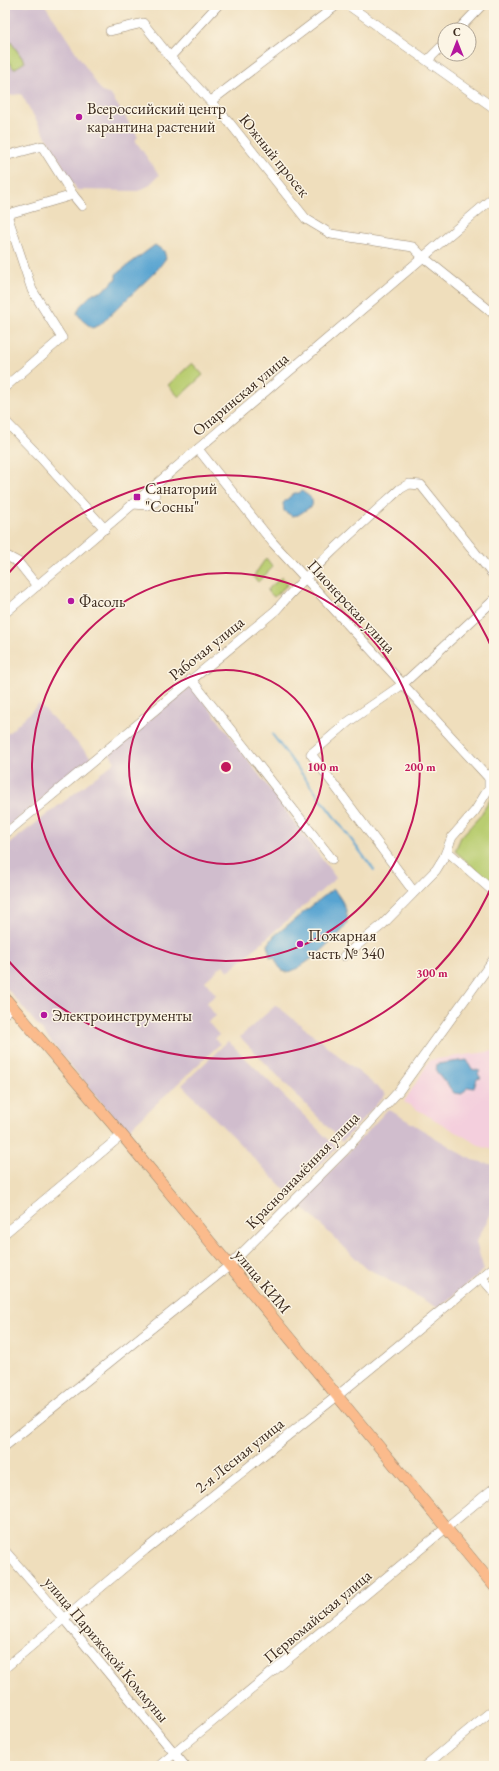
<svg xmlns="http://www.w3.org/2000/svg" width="499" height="1771" font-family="'EB Garamond',serif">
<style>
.built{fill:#f4cfdd}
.industrial{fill:#d0bdcd}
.green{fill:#b9cd71;stroke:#7a7c48}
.water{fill:#59a4d1;stroke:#4a6778}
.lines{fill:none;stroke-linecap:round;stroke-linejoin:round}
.stream{stroke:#59a4d1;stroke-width:2}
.minor-casing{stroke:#95846d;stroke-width:10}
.major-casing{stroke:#95846d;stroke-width:12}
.minor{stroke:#fff;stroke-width:9}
.major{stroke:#fbbb8c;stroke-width:11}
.ring{fill:none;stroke:#c2185b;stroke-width:2}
.poi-dot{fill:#b5179e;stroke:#fcf5e5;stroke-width:1.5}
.labels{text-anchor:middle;stroke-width:3;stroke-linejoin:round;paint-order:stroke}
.poi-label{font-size:16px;fill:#3b2a1e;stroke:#fcf5e5;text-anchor:start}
.street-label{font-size:16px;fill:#3b2a1e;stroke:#fcf5e5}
.centre{fill:#c2185b;stroke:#fcf5e5;stroke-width:2}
.ring-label{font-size:12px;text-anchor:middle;font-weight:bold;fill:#c2185b;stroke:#fcf5e5;stroke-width:3;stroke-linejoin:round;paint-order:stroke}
</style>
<rect width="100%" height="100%" fill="#fcf5e5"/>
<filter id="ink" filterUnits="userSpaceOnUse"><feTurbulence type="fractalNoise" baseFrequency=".025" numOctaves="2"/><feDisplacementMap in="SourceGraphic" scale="8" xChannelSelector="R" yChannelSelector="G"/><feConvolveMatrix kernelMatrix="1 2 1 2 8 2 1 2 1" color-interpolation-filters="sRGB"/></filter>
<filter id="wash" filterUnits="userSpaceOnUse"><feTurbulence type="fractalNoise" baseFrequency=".012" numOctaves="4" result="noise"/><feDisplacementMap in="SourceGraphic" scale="16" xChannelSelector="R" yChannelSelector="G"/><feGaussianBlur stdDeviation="0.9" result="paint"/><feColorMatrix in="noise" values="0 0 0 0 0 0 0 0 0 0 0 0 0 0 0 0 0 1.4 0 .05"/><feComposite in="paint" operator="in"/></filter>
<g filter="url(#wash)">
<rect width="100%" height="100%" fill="#efdebc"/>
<polygon class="built" points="494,1051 494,1150 482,1147 404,1102 430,1060"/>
<g class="industrial">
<polygon points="5,5 45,5 102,92 111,95 138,137 135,140 159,175 148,186 138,191 77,190 21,94 5,96"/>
<polygon points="192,685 336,878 229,971 223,965 205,981 216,995 206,1003 216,1016 208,1022 219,1035 215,1039 220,1044 126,1132 5,986 5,847 115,762 109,753"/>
<polygon points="39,704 92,758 5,829 5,736"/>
<polygon points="276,1005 386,1094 342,1142 240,1037"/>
<polygon points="228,1041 337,1148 290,1195 182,1085"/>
<polygon points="388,1109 472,1160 494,1165 494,1208 476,1242 484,1270 438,1308 365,1267 300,1205"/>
</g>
<g class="green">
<polygon points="8,38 25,62 14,69 5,56 5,40"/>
<polygon points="192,363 203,375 179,397 168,385"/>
<polygon points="266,558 273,567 258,582 253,577"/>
<polygon points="282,577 288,584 274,597 267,590"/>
<polygon points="494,793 494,886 455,851 461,837 480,816"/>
</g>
<g class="water">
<polygon points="155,245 164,251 166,258 157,270 100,325 92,328 82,320 77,313 80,306 93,293 101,292 116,279 116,274"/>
<path d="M302,491c5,5 12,5 10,15l-14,9 -6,1 -8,-5 -1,-8 11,-10h5z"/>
<path d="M333,889c8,8 18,25 13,36 -5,11 -49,49 -60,47 -5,-1 -10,-9 -11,-14l-5,-1 -2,-12 6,-9z"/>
<polygon points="467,1060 472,1069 480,1071 478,1074 481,1078 477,1079 474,1088 468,1087 462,1094 454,1093 436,1071 437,1064"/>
</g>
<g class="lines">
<polyline class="stream" points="272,734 374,870"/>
</g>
</g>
<g filter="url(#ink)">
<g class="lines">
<g class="minor-casing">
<g id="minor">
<polyline points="348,5 494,108"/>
<polyline points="458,30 482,5"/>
<polyline points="110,31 143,23 170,57 229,122 306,219 331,234 413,247 423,257 494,314"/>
<polyline points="170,57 218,5"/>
<polyline points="428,60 445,43"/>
<polyline points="211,101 337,5"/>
<polyline points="5,156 42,146 73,195 82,206"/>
<polyline points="5,215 73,195"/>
<polyline points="5,387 62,338 32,290 7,215"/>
<polyline points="5,421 40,457 105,529"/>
<polyline points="198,449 273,543 489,778"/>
<polyline points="133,504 147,505 155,502 155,495 148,491"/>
<polyline points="5,555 18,562 37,586"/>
<polyline points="5,613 494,197"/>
<polyline points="191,679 332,859"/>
<path d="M5,834l271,-224c38,-44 81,-82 124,-121l9,-5 12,1 73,91"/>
<polyline points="447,851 494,892"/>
<polyline points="414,892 311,754 348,722 403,684 494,600"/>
<polyline points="344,956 382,925 436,870 444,857 452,837 475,811 489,788 489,778 494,770"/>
<polyline points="5,1013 13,1007"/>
<polyline points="5,1233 122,1135"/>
<polyline points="481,1277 494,1292"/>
<polyline points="5,1446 229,1266 345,1150 398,1092 494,959"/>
<polyline points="5,1551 63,1618 185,1766"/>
<polyline points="5,1668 145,1550 337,1396 494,1267"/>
<polyline points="159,1766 494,1488"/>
<polyline points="425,1766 494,1709"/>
</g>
</g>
<g class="major-casing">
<polyline id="major" points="5,998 122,1135 494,1586"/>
</g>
<use href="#minor" class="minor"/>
<use href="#major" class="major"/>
</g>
</g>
<g class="ring">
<circle cx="226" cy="767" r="97"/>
<circle cx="226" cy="767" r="194"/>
<path d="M494 881A291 291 0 0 1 6 958M6 576A291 291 0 0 1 494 653"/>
</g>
<g class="poi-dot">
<circle cx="79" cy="117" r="4"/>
<rect x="133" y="493" width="8" height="8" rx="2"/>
<circle cx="71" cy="601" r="4"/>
<circle cx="300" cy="944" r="4"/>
<circle cx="44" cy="1015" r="4"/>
</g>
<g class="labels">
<g class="poi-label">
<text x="87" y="114">Всероссийский центр<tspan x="87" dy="18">карантина растений</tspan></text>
<text x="145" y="494">Санаторий<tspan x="145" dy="18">"Сосны"</tspan></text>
<text x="79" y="607">Фасоль</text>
<text x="308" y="941">Пожарная<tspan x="308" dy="18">часть № 340</tspan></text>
<text x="52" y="1021">Электроинструменты</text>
</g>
<g class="street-label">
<text transform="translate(275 155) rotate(51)" y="6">Южный просек</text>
<text transform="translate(240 394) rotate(-40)" y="6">Опаринская улица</text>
<text transform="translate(352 606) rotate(47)" y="6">Пионерская улица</text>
<text transform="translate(206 648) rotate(-39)" y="6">Рабочая улица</text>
<text transform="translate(302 1170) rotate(-46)" y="6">Краснознамённая улица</text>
<text transform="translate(263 1281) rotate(50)" y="6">улица КИМ</text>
<text transform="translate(239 1455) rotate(-39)" y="6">2-я Лесная улица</text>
<text transform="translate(317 1616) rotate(-40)" y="6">Первомайская улица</text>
<text transform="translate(107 1649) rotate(50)" y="6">улица Парижской Коммуны</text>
</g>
</g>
<circle cx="226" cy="767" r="6" class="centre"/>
<g class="ring-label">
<text x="323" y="771">100 m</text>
<text x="420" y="771">200 m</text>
<text x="432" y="977">300 m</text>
</g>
<rect width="499" height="1771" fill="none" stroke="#fcf5e5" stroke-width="20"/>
<g transform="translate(457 42)"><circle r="19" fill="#fcf5e5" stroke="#afa495"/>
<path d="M0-3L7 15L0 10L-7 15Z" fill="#b5179e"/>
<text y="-6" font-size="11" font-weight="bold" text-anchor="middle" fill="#3b2a1e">С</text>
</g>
</svg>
